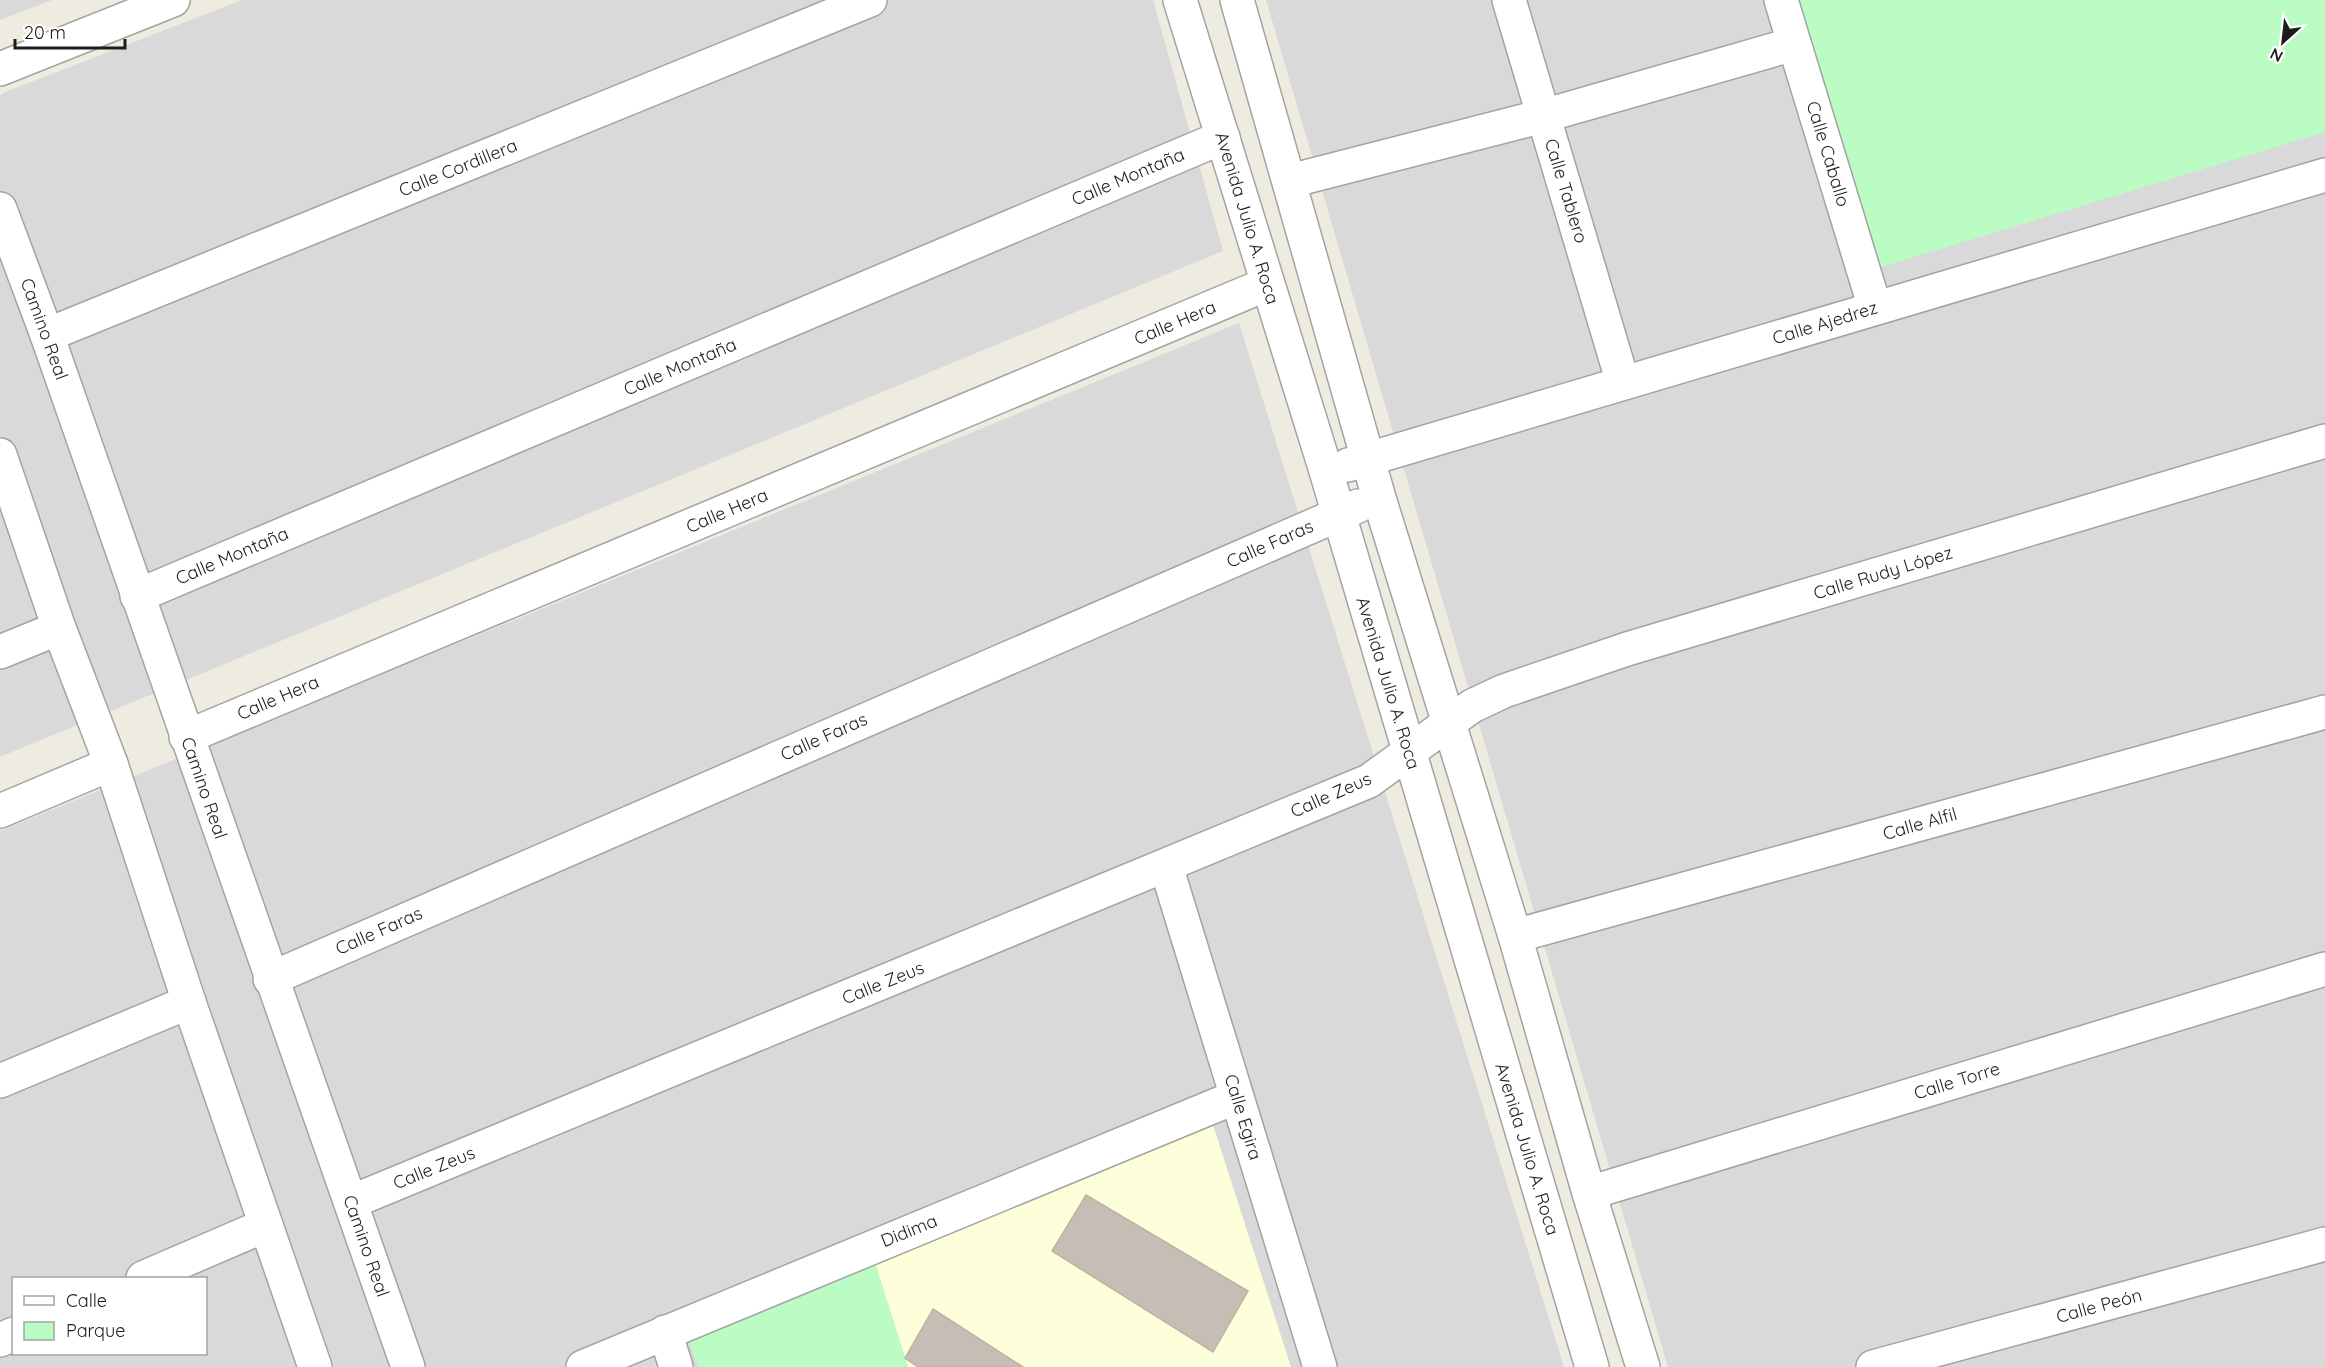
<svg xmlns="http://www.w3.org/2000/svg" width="2325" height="1367" font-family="Quicksand,sans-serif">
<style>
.residential{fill:#dad9d9;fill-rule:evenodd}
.education{fill:#fcffd9}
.park{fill:#bafcc4}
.building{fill:#c6bdb4;stroke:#c0b2a3;stroke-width:1.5}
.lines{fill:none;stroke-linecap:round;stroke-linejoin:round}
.minor-casing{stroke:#a3a3a3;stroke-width:36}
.minor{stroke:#fff;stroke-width:33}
.labels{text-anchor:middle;stroke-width:5;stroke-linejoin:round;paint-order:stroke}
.street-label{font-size:18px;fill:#1c1c1c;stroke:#fff}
</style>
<rect width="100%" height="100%" fill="#eeebe1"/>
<g class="residential">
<polygon points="0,0 52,0 0,20"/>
<polygon points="242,0 1153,0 1223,251 0,757 0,96 3,93"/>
<polygon points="1266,0 2325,0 2325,1367 1668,1367"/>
<path d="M1239,323l325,1044h-1564v-536zM14,1278h192v76h-192z"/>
</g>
<polygon class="education" points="1213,1125 1291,1367 908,1367 874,1260"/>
<g class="park">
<polygon points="1799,0 2325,0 2325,132 1881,267"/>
<polygon points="874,1260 908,1367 698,1367 688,1338"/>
</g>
<g class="building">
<polygon points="1086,1195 1248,1291 1213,1352 1052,1251"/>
<polygon points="933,1309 1023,1367 918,1367 905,1358"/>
</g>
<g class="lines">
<g class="minor-casing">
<g id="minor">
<polyline points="1180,0 1326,471 1592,1367"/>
<polyline points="1237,0 1379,498 1515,936 1589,1193 1643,1367"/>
<polyline points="1509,0 1623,383"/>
<polyline points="1781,0 1875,308"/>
<polyline points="0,69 173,0"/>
<polyline points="1290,181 1543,116 1794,44"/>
<polyline points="0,209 47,335 408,1367"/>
<polyline points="47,335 870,0"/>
<polyline points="0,455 59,628 111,764 189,1002 315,1367"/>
<polyline points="1348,465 2325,175"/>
<polyline points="137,596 1223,137"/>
<polyline points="0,652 59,628"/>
<polyline points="186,737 1267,284"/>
<polyline points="0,811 111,764"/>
<polyline points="1166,866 1320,1367"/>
<polyline points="1515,936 2325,712"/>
<polyline points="270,979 1358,506"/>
<polyline points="0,1081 189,1002"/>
<polyline points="1589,1193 2325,969"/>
<polyline points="351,1202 1369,781 1472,706 1504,691 1627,649 2325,441"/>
<polyline points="143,1278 266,1225"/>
<polyline points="665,1332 676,1367"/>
<polyline points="0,1340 14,1334"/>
<polyline points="583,1367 1236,1097"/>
<polyline points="1873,1367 2325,1244"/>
</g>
</g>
<use href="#minor" class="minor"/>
</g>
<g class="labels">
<g class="street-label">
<text transform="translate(1828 154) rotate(73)" y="6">Calle Caballo</text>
<text transform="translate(458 168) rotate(-22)" y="6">Calle Cordillera</text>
<text transform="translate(1128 177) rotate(-23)" y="6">Calle Montaña</text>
<text transform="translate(1566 191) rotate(73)" y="6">Calle Tablero</text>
<text transform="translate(1247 218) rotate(73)" y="6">Avenida Julio A. Roca</text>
<text transform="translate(1175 323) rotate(-23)" y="6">Calle Hera</text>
<text transform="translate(1825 323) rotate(-17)" y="6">Calle Ajedrez</text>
<text transform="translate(44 329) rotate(70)" y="6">Camino Real</text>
<text transform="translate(680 367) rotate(-23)" y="6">Calle Montaña</text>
<text transform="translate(727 511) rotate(-23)" y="6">Calle Hera</text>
<text transform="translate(1270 544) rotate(-24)" y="6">Calle Faras</text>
<text transform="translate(232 556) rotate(-23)" y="6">Calle Montaña</text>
<text transform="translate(1883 573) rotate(-17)" y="6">Calle Rudy López</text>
<text transform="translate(1388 683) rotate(73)" y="6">Avenida Julio A. Roca</text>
<text transform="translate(278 698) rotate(-23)" y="6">Calle Hera</text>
<text transform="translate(824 737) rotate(-24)" y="6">Calle Faras</text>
<text transform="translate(204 788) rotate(71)" y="6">Camino Real</text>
<text transform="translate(1331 795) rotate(-24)" y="6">Calle Zeus</text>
<text transform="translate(1920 824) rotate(-16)" y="6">Calle Alfil</text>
<text transform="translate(379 931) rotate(-24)" y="6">Calle Faras</text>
<text transform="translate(883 983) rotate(-22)" y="6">Calle Zeus</text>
<text transform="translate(1957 1081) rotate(-17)" y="6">Calle Torre</text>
<text transform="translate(1243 1117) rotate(73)" y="6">Calle Egira</text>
<text transform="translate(1527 1149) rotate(73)" y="6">Avenida Julio A. Roca</text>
<text transform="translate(434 1168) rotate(-22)" y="6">Calle Zeus</text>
<text transform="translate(909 1231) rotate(-22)" y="6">Didima</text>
<text transform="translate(366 1246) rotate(71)" y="6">Camino Real</text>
<text transform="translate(2099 1306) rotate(-15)" y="6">Calle Peón</text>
</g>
</g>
<rect x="12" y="1277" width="195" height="78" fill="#ffffff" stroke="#a4a4a4" stroke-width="1.5"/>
<rect x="24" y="1296" width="30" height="9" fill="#ffffff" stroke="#a4a4a4" stroke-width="1.5"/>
<text x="66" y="1307" font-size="18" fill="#1c1c1c">Calle</text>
<rect x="24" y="1322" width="30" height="18" fill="#bafcc4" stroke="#a4a4a4" stroke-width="1.5"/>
<text x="66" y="1337" font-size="18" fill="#1c1c1c">Parque</text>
<g transform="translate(2283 42) rotate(207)" stroke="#ffffff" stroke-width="4.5" paint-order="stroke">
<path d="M0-4.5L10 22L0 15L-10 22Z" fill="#1c1c1c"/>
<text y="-9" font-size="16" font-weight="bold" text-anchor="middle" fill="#1c1c1c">N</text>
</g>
<path d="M15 39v9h110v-9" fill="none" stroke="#1c1c1c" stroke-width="3"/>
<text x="24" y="39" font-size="18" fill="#1c1c1c" stroke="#ffffff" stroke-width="4.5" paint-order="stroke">20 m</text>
</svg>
